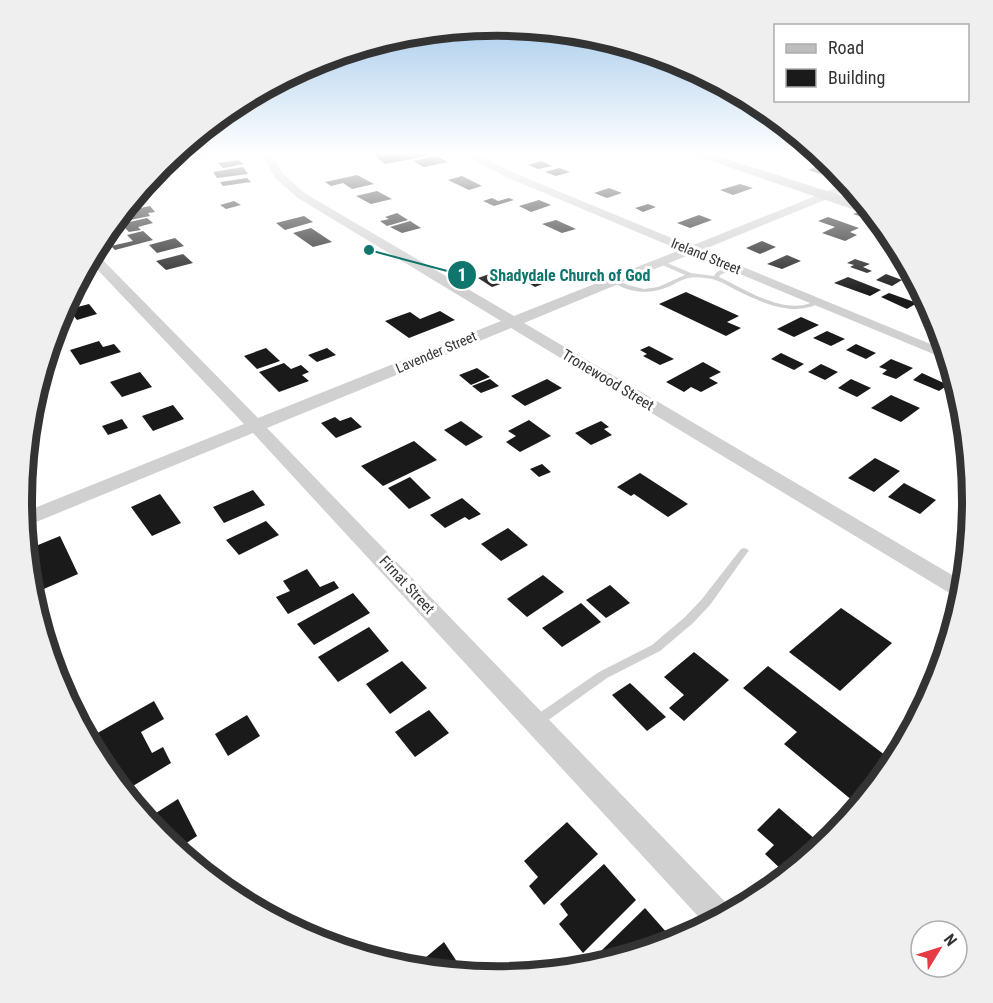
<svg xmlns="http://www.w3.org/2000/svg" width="993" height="1003" font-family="'Roboto Condensed',sans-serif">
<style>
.building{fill:#1a1a1a}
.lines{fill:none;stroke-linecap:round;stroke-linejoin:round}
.service{fill:#d0d0d0;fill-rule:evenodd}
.minor{fill:#d0d0d0;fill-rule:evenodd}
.secondary{fill:#bdbdbd;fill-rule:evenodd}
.labels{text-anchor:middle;stroke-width:6;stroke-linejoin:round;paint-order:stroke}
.far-street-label{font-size:14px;fill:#333;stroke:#fff}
.street-label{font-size:15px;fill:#333;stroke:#fff}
.rim{fill:none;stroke:#333;stroke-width:8}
.leader{fill:none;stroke:#0f766e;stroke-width:2}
.callout-dot{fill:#0f766e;stroke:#fff;stroke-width:2}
.mark-label{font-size:18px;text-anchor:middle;font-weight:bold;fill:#fff}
.callout-label{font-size:16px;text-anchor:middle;font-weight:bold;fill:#0f766e;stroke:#fff;stroke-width:6;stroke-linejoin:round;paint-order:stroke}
</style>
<rect width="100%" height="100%" fill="#fff"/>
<g class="building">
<polygon points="372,154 427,154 427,156 385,164"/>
<polygon points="436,156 448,162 424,167 413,161"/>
<polygon points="238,160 244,164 223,168 218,163"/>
<polygon points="541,161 552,166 538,169 528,165"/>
<polygon points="828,162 841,175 834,178 808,170"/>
<polygon points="243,167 248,174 217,178 213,172"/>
<polygon points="559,168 570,172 556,176 545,172"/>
<polygon points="357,175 374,184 352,189 343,183 331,186 325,182"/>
<polygon points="462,176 482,186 469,190 448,180"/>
<polygon points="247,178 251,182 223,186 220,182"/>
<polygon points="740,184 753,188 733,195 720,190"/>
<polygon points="609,188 622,193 607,198 594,193"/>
<polygon points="377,191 392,199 371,204 356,196"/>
<polygon points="492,198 498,201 509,198 514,200 494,206 483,201"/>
<polygon points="539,200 551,205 531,212 519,206"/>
<polygon points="234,201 241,205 226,209 220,205"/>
<polygon points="648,204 656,207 643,212 635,208"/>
<polygon points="150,206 155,212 148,213 150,216 125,221 120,215 122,212"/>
<polygon points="859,212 875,217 880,223 853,214"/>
<polygon points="397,213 408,220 387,226 380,221 389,219 385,217"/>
<polygon points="699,215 712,220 690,228 677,223"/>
<polygon points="304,216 313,222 285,230 276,223"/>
<polygon points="828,217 859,228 850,232 857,235 845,241 822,233 835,227 818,221"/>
<polygon points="147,218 153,223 138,227 141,230 129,232 121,224"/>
<polygon points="556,220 576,229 562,233 542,224"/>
<polygon points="410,221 421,228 402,233 390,227"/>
<polygon points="311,228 332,242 313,247 293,233"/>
<polygon points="143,231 153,240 115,250 111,246 133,241 127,235"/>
<polygon points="175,238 184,246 157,253 149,245"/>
<polygon points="762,241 776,247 760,254 746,248"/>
<polygon points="183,254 193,263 166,270 156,261"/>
<polygon points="787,255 801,261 782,269 767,264"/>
<polygon points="855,259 870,264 863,267 872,271 867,273 850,267 854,265 847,263"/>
<polygon points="551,271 559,275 541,282 545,283 535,287 524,280"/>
<polygon points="495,272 509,281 492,287 478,278"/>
<polygon points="886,274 902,280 892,286 876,280"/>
<polygon points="848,277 881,290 870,296 834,283"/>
<polygon points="686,292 739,316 727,322 741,328 726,336 659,304"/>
<polygon points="889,293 917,303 907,309 881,297"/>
<polygon points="75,295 80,301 65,305 70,296"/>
<polygon points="89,304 97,314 77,320 73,315 63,318 60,314 62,311"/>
<polygon points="440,311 455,320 409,338 385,321 410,312 420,319"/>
<polygon points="801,317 819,325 794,337 777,329"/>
<polygon points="827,331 845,339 831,346 813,338"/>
<polygon points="99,341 103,347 114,344 121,352 80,365 70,350"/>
<polygon points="856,344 876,353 866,359 846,350"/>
<polygon points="649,346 674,359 660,365 643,356 647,354 640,350"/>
<polygon points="266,348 280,361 257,369 244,356"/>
<polygon points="327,348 336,355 317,362 308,355"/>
<polygon points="781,353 804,364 794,370 771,359"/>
<polygon points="891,359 913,368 896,379 882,374 887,370 879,367"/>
<polygon points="703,362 721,372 709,378 718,383 701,392 691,387 684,392 666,382"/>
<polygon points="284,363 291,369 301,365 309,372 302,375 309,381 279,392 259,372"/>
<polygon points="821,364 838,372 825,380 808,372"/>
<polygon points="477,368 490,377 471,385 459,375"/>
<polygon points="140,372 152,387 122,397 110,382"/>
<polygon points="922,373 948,385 939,391 913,380"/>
<polygon points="490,379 499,386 481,393 472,386"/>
<polygon points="547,379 562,388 525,406 511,396"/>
<polygon points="851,379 871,388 857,397 838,388"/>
<polygon points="891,395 920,408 901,422 871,408"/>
<polygon points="173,405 184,419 153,431 142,416"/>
<polygon points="335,417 340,421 351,417 362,427 336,438 321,423"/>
<polygon points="122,419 128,428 108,435 102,426"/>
<polygon points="529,420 551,436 520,452 506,442 516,436 508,431"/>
<polygon points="461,421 483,437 466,446 444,430"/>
<polygon points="601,421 609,427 604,429 612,435 591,445 575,433"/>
<polygon points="414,441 437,460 383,486 361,466"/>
<polygon points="875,458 900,471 874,492 848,478"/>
<polygon points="542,464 551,472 539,477 530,469"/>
<polygon points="640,473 688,504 668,517 634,494 631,496 617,487"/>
<polygon points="410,477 431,498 409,509 388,488"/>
<polygon points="904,483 936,500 920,514 888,497"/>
<polygon points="253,490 265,505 224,523 213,507"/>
<polygon points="160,494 181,523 152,536 131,507"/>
<polygon points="462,498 481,514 469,520 465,517 445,528 430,515"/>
<polygon points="266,521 279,535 239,555 226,540"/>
<polygon points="508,528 528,545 501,561 481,544"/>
<polygon points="60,536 78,574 30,595 26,550"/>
<polygon points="307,569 320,587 334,581 339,588 288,614 276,597 290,591 283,581"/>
<polygon points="543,575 564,592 527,617 507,599"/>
<polygon points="610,585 630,603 606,618 586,600"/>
<polygon points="353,593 370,613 314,645 297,624"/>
<polygon points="581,603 601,622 562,647 542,628"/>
<polygon points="841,608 892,643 840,691 789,652"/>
<polygon points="369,627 389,651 338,682 318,657"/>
<polygon points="694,652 729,680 684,721 669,708 684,695 664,677"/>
<polygon points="402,661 427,688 390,714 366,684"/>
<polygon points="768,666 894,762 859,806 784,744 797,732 743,688"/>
<polygon points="630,683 666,717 647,731 612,695"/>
<polygon points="154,701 164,719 141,732 152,753 163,747 171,763 123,792 101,765 87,739"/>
<polygon points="429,710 449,733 415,757 395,732"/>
<polygon points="247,715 260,736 228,756 215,734"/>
<polygon points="178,799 197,836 176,850 160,837 145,820"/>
<polygon points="779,808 823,846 787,875 765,854 774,845 757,830"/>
<polygon points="567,822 598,854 544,905 529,886 538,877 524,861"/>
<polygon points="604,864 636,900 583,953 559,924 568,915 560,904"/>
<polygon points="645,908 675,942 605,963 598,954"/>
<polygon points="444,942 465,974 412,969"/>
</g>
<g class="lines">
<g class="service">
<polygon points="725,154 732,154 723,157"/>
<path d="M660,260l31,13 23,3c3,-6 15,-11 21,-10v2l-15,7 -1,2c26,12 56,33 85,28 5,-1 10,-4 14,-5l3,2c-26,16 -58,1 -83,-11 -8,-4 -17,-10 -26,-12 -6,-1 -17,-3 -23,-1 -7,1 -14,6 -21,9 -19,8 -40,6 -57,-6l3,-2 14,6 16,4 14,-2 27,-12 -27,-12v-2z"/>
<polygon points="744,548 747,549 749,551 747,553 710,605 693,623 660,651 607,678 540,726 536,727 532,726 530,722 532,718 599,672 652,645 685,617 702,599 741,549"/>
</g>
<polygon class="minor" points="262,154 271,154 284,175 306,194 514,316 680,250 506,177 463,154 475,154 514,173 691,246 845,184 852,189 702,250 945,350 948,360 691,254 524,323 964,582 961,600 511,328 267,428 734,911 707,926 253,433 24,527 22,513 244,424 94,266 89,259 94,251 258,418 501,321 298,198 276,179"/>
<g class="secondary">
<polygon points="173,154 216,154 210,158 164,162"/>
<polygon points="690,154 711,154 864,203 872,214 864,213"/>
</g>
</g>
<linearGradient id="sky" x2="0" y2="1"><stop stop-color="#9ec6ea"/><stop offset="0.52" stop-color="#fff"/><stop offset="1" stop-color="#fff" stop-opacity="0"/></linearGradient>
<rect width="993" height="295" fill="url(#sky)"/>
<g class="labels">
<g class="far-street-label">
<text transform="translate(706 256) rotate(22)" y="5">Ireland Street</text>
<text transform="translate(436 352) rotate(-23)" y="5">Lavender Street</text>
</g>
<g class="street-label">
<text transform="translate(608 380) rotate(31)" y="5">Tronewood Street</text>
<text transform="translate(407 585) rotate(47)" y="5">Firnat Street</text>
</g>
</g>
<path d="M0 0H993V1003H0ZM32 501a465 465 0 1 1 930 0a465 465 0 1 1-930 0Z" fill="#efefef" fill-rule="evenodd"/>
<path class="rim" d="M32 501a465 465 0 1 1 930 0a465 465 0 1 1-930 0Z"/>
<path class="leader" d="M369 250L462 275"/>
<g class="callout-dot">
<circle cx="369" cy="250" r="6"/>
<circle cx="462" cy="275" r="15"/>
</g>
<g class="mark-label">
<text x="462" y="281">1</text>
</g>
<g class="callout-label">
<text x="570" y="281">Shadydale Church of God</text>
</g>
<rect x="774" y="24" width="195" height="78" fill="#ffffff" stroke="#adadad" stroke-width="1.5"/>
<rect x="786" y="44" width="30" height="9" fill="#bdbdbd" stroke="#adadad" stroke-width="1.5"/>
<text x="828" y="54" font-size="18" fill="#333333">Road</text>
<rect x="786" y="69" width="30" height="18" fill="#1a1a1a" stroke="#adadad" stroke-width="1.5"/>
<text x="828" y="84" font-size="18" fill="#333333">Building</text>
<g transform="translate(939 949) rotate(52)"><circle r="28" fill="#ffffff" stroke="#adadad" stroke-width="1.5"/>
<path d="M0-4.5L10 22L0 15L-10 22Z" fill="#e63946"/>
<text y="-9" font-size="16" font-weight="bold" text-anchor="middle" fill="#333333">N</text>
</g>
</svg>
